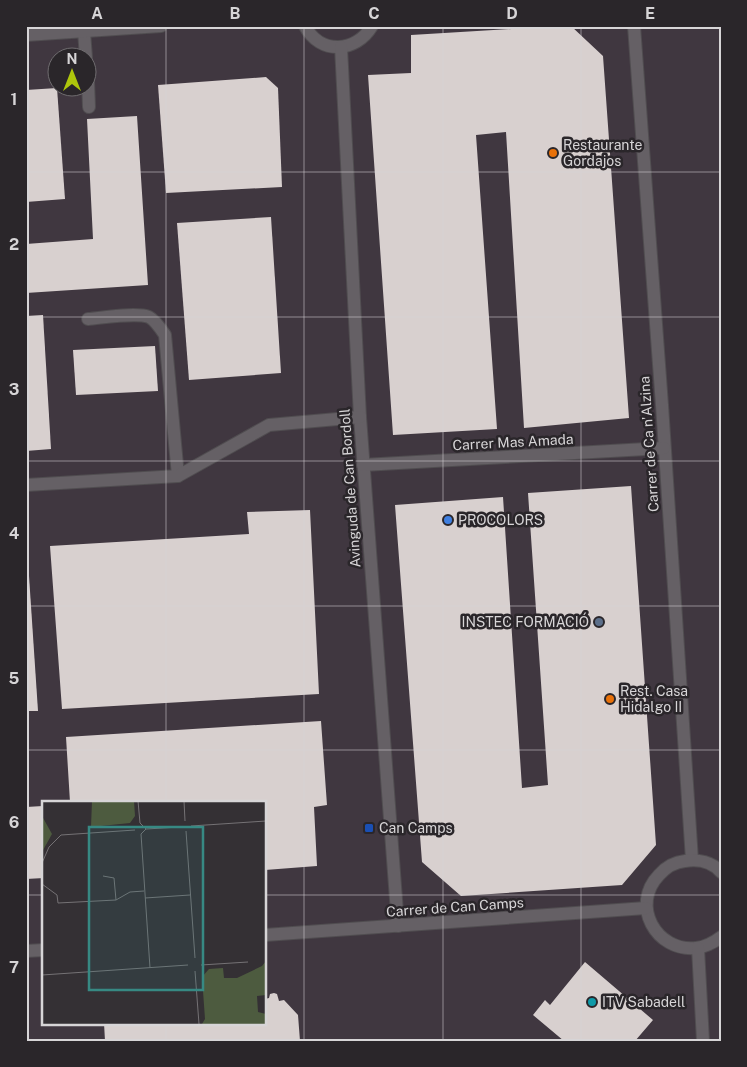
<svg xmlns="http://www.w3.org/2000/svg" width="747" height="1067" font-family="'Public Sans',sans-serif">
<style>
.built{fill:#403740;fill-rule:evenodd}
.building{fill:#d8d0cf}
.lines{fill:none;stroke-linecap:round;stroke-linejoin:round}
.minor-casing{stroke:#504d50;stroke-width:14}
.minor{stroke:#656065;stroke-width:12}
.grid{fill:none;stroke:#d7d5d7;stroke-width:1;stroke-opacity:0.55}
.food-dot{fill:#e8710a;stroke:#2a262a;stroke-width:2}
.shop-dot{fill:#3f7fe0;stroke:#2a262a;stroke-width:2}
.service-dot{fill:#5c6f8a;stroke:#2a262a;stroke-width:2}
.transit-dot{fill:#1a4fb4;stroke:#2a262a;stroke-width:2}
.culture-dot{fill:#0f9aa8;stroke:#2a262a;stroke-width:2}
.labels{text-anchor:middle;stroke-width:5;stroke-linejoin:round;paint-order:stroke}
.poi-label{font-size:14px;fill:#d7d5d7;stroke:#2a262a;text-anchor:start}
.street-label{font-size:14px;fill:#d7d5d7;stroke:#2a262a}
.inset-road{fill:none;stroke:#757275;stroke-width:1}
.view{fill:#378983;fill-opacity:0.15;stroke:#378983;stroke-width:2.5}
.inset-edge{fill:none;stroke:#d7d5d7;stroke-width:2.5}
.neatline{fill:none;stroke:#d7d5d7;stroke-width:2}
.grid-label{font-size:16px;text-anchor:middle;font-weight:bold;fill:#d7d5d7}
</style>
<rect width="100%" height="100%" fill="#343034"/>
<path class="built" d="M26,26h695v1015h-695zM58,58h30v30h-30zM44,802h221v221h-221z"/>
<g class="building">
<polygon points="560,26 571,26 603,56 629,418 524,428 506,132 476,135 497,429 393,435 368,75 411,73 411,35"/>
<polygon points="266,77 278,88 282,187 166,193 158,85"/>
<polygon points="57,88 65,199 26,202 26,90"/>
<polygon points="137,116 148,285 26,293 26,244 93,239 87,119"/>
<polygon points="271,217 281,373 189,380 177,223"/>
<polygon points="43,315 51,449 26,451 26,316"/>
<polygon points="155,346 158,391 76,395 73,350"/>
<polygon points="631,486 656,845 622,885 461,896 422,862 395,505 503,497 522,788 548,785 528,493"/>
<polygon points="310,510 319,694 62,709 50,546 249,534 247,512"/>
<polygon points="26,561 28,561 38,711 26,711"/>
<polygon points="321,721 327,805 314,807 317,866 265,870 265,802 70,802 66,737"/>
<polygon points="43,806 44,818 44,878 26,879 26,807"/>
<polygon points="585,962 653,1020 635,1041 564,1041 533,1015 545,1000 550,1005"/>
<polygon points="274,993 277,994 279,1001 284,1000 298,1015 300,1041 105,1041 104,1023 265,1023 265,999 269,998 270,994"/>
</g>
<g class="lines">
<g class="minor-casing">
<g id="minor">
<path d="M305,26c15,29 51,27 67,0"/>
<polyline points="634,26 662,405 692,860"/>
<polyline points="84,31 86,58"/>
<polyline points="26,35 161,26"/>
<polyline points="341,47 360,417 398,926"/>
<polyline points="88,81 89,107"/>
<path d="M88,319c14,-1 48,-7 61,-2 6,3 12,12 16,18l13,141"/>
<polyline points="363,465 664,448"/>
<polyline points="26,485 178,476 269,425 360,417"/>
<path d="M721,872c-9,-10 -23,-13 -36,-11 -10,1 -19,6 -26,14 -29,30 -3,77 37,73 10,-1 17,-5 25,-11"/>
<polyline points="265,935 646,908"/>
<polyline points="698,948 703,1041"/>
<polyline points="26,951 44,950"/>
</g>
</g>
<use href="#minor" class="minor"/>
</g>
<path class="grid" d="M166,26v776M304,26v1015M443,26v1015M581,26v1015M26,172h695M26,317h695M26,461h695M26,606h695M26,750h695M26,895h18M265,895h456M166,1023v18"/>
<g class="food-dot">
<circle cx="553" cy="153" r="5"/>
<circle cx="610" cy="699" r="5"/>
</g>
<circle class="shop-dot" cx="448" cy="520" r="5"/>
<circle class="service-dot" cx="599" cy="622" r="5"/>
<rect class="transit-dot" x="364" y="823" width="10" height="10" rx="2.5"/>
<circle class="culture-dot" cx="592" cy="1002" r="5"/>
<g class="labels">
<g class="poi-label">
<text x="563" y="150">Restaurante<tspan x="563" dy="16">Gordajos</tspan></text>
<text x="458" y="525">PROCOLORS</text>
<text x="589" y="627" text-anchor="end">INSTEC FORMACIÓ</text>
<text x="620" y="696">Rest. Casa<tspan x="620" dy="16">Hidalgo II</tspan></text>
<text x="379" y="833">Can Camps</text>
<text x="602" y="1007">ITV Sabadell</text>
</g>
<g class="street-label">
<text transform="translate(513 442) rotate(-3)" y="5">Carrer Mas Amada</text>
<text transform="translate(649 444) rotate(-94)" y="5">Carrer de Ca n'Alzina</text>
<text transform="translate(350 488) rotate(-94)" y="5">Avinguda de Can Bordoll</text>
<text transform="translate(455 907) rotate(-4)" y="5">Carrer de Can Camps</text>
</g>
</g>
<g transform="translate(42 801)">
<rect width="224" height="224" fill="#343034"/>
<path d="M50,0h42l1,15 -5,7 -39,4zM0,15l10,18 -10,18zM224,160v34l-9,1 1,16 8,2v10h-64l3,-5 -3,-42 7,-8 14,-1 1,10h13l25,-12z" fill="#4d5b3f"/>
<path class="inset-road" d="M96,0l2,22M142,0l1,20M98,22l6,6 -5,5M149,25l75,-5M104,28l34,-2M144,30l9,127M99,33l9,134M0,62l7,-16 12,-12 74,-5M61,75l11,2 2,22M0,83l15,11 1,8 58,-3 14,-8 14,-1M103,97l45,-3M159,164l47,-3M153,170l4,53M0,174l146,-10"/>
<path class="view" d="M47,26h114v163h-114z"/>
<rect width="224" height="224" class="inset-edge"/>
</g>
<rect width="747" height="1067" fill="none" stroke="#2a262a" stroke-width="55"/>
<g transform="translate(72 72)"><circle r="24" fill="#2a262a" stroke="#6f6c6f"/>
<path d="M0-4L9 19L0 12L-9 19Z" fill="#aec60c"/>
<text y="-8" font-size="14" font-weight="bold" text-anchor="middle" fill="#d7d5d7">N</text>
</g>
<rect x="28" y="28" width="692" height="1012" class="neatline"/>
<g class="grid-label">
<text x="97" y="19">A</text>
<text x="235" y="19">B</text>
<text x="374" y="19">C</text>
<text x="512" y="19">D</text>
<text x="650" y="19">E</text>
<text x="14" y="105">1</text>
<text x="14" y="250">2</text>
<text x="14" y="395">3</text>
<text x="14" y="539">4</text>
<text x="14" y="684">5</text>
<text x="14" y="828">6</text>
<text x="14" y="973">7</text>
</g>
</svg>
